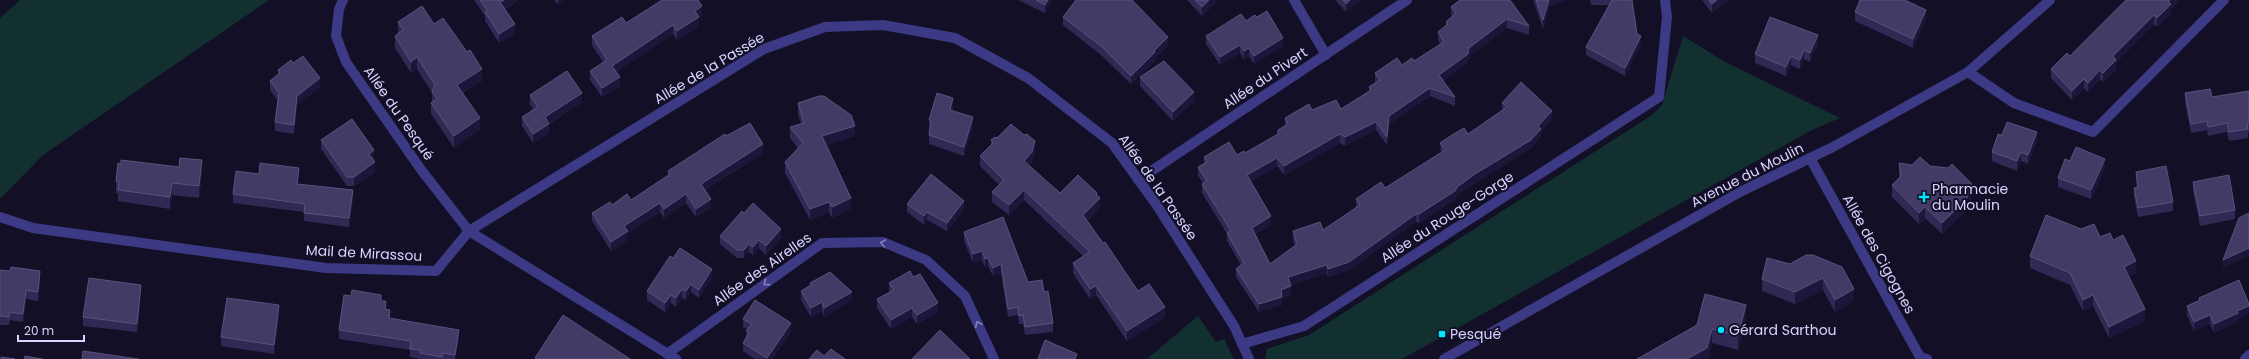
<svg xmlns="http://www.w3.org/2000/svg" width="2249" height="359" font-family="Poppins,sans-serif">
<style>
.green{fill:#12302f}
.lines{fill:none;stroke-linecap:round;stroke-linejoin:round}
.minor{stroke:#3d3a85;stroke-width:10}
.wall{fill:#312854}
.shaded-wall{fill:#1d163a}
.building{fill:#433a66;stroke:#5a527e}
.oneway{stroke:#837fbc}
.poi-dot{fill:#00e5ff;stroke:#130f26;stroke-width:1.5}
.labels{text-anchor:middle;stroke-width:4;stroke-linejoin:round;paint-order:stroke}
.street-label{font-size:14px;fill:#d9d4ff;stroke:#130f26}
.poi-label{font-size:14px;fill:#d9d4ff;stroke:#130f26;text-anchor:start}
</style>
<rect width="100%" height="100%" fill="#130f26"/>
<g class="green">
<polygon points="20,0 269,0 43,155 0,199 0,18"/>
<polygon points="1683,36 1727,63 1840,118 1812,130 1402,359 1265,359 1267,349 1309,335 1652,115 1662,105"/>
<polygon points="1198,316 1216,342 1224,339 1234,359 1147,359"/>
</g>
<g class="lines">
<g class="minor">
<polyline points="343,0 339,9 336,36 346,62 422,171 469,231 764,49 825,27 883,25 955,38 1028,78 1112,143 1156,204 1234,326 1249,359"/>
<polyline points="1294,0 1326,55"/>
<polyline points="1968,72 2014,103 2093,132 2224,0"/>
<polyline points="1810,158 1920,357 1927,359"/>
<polyline points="1138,180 1407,0"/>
<polyline points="0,217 33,228 326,268 436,271 469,231 676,359"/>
<polyline points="1242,344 1304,326 1659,97 1667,17 1665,0"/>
<polyline points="667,354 822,243 883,242 926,260 965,296 994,359"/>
<polyline points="1444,359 1740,192 1833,147 1968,72 2050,0"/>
<polyline points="2245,359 2249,355"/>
</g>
</g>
<g class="wall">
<polygon points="474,0 518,0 505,9 515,33 499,43 485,21 485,16"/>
<polygon points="554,0 565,0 558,5"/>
<polygon points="1018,0 1052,0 1045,13"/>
<polygon points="1187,0 1216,0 1216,2 1202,16"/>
<polygon points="1335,0 1361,0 1346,12"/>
<polygon points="1460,0 1529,26 1529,35 1507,28 1469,56 1468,62 1443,81 1455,97 1455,106 1430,96 1389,124 1387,145 1376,130 1345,146 1340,143 1284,175 1277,166 1251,181 1271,225 1255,234 1270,264 1295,246 1293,240 1293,231 1323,230 1356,208 1356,199 1385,188 1441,153 1440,143 1468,134 1502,111 1502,103 1552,119 1541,131 1541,137 1531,148 1475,183 1457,195 1455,200 1419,223 1416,222 1349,270 1328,277 1327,273 1291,285 1291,295 1282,298 1282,305 1259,312 1236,277 1236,269 1241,265 1227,241 1227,234 1202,193 1202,184 1203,183 1198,176 1198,167 1204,164 1204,157 1237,155 1245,153 1278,134 1278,130 1285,127 1285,118 1312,110 1341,109 1369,91 1369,87 1376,83 1375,82 1375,73 1414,61 1440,44 1438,40 1438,32 1446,25 1446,22 1452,17 1451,15 1451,7"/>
<polygon points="1533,0 1565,0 1550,5 1543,29"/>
<polygon points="1590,0 1632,0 1637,34 1641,44 1625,76 1586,55 1586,47 1609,5 1591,5"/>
<polygon points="1702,0 1729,0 1712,13"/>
<polygon points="2126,0 2179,0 2171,9 2171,13 2157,27 2154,24 2116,62 2116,69 2103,82 2100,79 2088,92 2084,88 2072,100 2051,78 2051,69 2070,56"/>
<polygon points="1855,12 1926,19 1913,48 1855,21"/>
<polygon points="702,15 699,17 699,26 677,40 673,34 616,72 620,86 602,97 590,80 590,71 603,62 592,45 592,36 626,23"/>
<polygon points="1063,17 1168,45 1155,58 1155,61 1131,84 1101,55 1063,25"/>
<polygon points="1257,17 1283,46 1254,64 1249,56 1244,60 1240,53 1220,65 1206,44 1206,36"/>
<polygon points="398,22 434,24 482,81 463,93 480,130 454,148 431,114 431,103 432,102 432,93 417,69 411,73 395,48 395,36 398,34"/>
<polygon points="1818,44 1810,62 1804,59 1800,69 1791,65 1786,76 1755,63 1755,54"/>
<polygon points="293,63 320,87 297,105 294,134 275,131 275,122 278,101 270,90 270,81 278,75 278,70"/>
<polygon points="1140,77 1194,101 1173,121 1140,86"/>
<polygon points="2249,91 2249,132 2248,132 2248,138 2229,141 2227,132 2208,136 2207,130 2191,133 2185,103 2185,93 2212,97"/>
<polygon points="530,95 582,102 549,124 549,133 533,143 522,126 522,117 533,109 530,104"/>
<polygon points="798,103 855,136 826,145 851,209 832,218 829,212 810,220 785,173 785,162 798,148 790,138 790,127 801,124 798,114"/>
<polygon points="953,106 952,111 973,125 964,156 929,144 929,135 930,129 929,128 929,120"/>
<polygon points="2002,135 2037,141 2028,164 2021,161 2017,171 1992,161 1992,152"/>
<polygon points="726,136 763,153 705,190 711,208 696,217 686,203 664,218 660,212 628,233 628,240 611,251 592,221 592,213 612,205 631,200 668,176 668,171"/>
<polygon points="997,138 1035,151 1032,162 1029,166 1060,193 1097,195 1100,207 1087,221 1138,291 1165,317 1127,341 1096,295 1090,299 1073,273 1073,263 1083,256 1024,200 1009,215 992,202 992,192 999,185 980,166 980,156 991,145 991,140"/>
<polygon points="321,140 374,159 373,160 375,172 354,186 347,186 321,149"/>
<polygon points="2070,161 2105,168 2091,199 2058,187 2058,178"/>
<polygon points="1899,163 1912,165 1930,166 1972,195 1966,211 1942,234 1925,218 1919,224 1892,197 1892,185 1899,178"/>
<polygon points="202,172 199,198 172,195 170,209 118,201 118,193 116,193 116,181"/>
<polygon points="2136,172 2173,202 2173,211 2138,217 2134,197 2134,188 2137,188 2136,181"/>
<polygon points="259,174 299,177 298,184 353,198 349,227 304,221 304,212 233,203 233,194"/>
<polygon points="2193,182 2235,210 2235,219 2200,226 2193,191"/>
<polygon points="907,204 964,210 947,231 927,220 924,225 907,212"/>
<polygon points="744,213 781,238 766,255 759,248 753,255 749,252 744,258 737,258 720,244 720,236"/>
<polygon points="964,232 1028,282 1044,292 1053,323 1053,332 1025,335 1023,324 1019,324 1018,315 1008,317 1001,273 993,276 988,266 985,267 982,260 973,263 964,241"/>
<polygon points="2100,237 2113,240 2136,273 2129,276 2145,321 2109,338 2093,306 2083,311 2070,285 2030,268 2030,256"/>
<polygon points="1806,255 1854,301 1835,312 1823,290 1795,304 1762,291 1762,279"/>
<polygon points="0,270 40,280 38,301 26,299 23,322 10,320 9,325 0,325"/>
<polygon points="913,277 938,312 917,324 912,317 891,329 877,308 877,299 889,292 889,283"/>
<polygon points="712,278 699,298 691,292 686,300 682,298 676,307 671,303 665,312 647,300 647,291"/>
<polygon points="810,283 852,300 824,317 822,311 811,317 801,300 801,291 810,286"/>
<polygon points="141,294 137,332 83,326 83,317"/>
<polygon points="2199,298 2238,319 2238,322 2214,333 2210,324 2194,331 2187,315 2187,306 2199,301"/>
<polygon points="381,301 386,309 390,319 459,338 455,359 420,359 410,357 410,350 339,339 339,330"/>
<polygon points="279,314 274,354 221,346 221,337"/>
<polygon points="743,319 791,332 772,359 755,359 743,351 743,343 746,337 746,331 748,330 743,327"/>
<polygon points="1746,319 1738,350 1712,343 1708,359 1637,359 1697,325"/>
</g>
<g class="shaded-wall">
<polygon points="504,0 518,0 500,11 500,2"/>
<polygon points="558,0 565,0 558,5"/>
<polygon points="1048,0 1052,0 1045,13 1045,5"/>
<polygon points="1209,0 1216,0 1216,2 1202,16 1202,7"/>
<polygon points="1350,0 1361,0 1346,12 1346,4"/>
<polygon points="1549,0 1565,0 1550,5 1543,29 1543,20"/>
<polygon points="1717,0 1729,0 1712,13 1712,4"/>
<polygon points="2170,0 2179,0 2171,9 2171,13 2157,27 2157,18"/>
<polygon points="702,6 702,15 695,20 695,11"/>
<polygon points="1926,10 1926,19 1913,48 1913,39"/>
<polygon points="2154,15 2154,24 2116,62 2116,69 2103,82 2103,73 2113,56"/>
<polygon points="699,17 699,26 677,40 677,31"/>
<polygon points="1507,19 1507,28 1469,56 1468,62 1439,84 1439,75 1469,48"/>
<polygon points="515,24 515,33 499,43 499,34"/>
<polygon points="673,25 673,34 612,75 612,66"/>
<polygon points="1818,35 1818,44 1810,62 1810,53"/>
<polygon points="1641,36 1641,44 1625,76 1625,68"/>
<polygon points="1168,37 1168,45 1155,58 1155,61 1131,84 1131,76 1154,51"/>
<polygon points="1283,38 1283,46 1254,64 1254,56"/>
<polygon points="1240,45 1240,53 1220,65 1220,57"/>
<polygon points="1249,48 1249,56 1244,60 1244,51"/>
<polygon points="1804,50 1804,59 1800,69 1800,60"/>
<polygon points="1791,56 1791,65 1786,76 1786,67"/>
<polygon points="417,57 417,69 411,73 411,62"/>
<polygon points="482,69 482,81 457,97 457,85"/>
<polygon points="2100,70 2100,79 2088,92 2088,83"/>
<polygon points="620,77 620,86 602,97 602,88"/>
<polygon points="320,78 320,87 297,105 294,134 294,125 297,96"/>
<polygon points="2084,79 2084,88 2072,100 2072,91"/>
<polygon points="1430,88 1430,96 1389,124 1387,145 1389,116"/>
<polygon points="1194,92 1194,101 1173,121 1173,112"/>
<polygon points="582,93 582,102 545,126 545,117"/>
<polygon points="953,98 953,106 950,119 950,110"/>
<polygon points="1552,111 1552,119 1541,131 1541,137 1531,148 1475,183 1457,195 1455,200 1419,223 1419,214 1457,187 1538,126"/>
<polygon points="973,117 973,125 964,156 964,147"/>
<polygon points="480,118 480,130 454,148 454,136"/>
<polygon points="1376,122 1376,130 1345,146 1345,137"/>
<polygon points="549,124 549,133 533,143 533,134"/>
<polygon points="855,126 855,136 822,147 822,136"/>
<polygon points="2037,132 2037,141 2028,164 2028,155"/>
<polygon points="1340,134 1340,143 1284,175 1284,166"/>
<polygon points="1035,141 1035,151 1032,162 1024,171 1024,161"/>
<polygon points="763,144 763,153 701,192 701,184"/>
<polygon points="374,150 374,159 369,163 369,154"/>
<polygon points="2021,152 2021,161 2017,171 2017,161"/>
<polygon points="1277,158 1277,166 1247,183 1247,175"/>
<polygon points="2105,159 2105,168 2091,199 2091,190"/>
<polygon points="202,160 202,172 199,198 199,186"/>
<polygon points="375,162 375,172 354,186 354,177"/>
<polygon points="299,168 299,177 297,193 297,184"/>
<polygon points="172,183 172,195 170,209 170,197"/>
<polygon points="1972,184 1972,195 1966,211 1942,234 1942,223"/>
<polygon points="353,190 353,198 349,227 349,218"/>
<polygon points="1024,190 1024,200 1009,215 1009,205"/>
<polygon points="1097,193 1097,200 1100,198 1100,207 1083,225 1083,215 1096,194"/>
<polygon points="686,194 686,203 664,218 664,209"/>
<polygon points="851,198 851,209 832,218 832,207"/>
<polygon points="711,199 711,208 696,217 696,209"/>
<polygon points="964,201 964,210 947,231 947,223"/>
<polygon points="829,202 829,212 810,220 810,209"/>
<polygon points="660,203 660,212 628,233 628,240 611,251 611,242 624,226"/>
<polygon points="1925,207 1925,218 1919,224 1919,213"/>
<polygon points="927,212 927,220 924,225 924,216"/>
<polygon points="1416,214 1416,222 1349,270 1328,277 1328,269"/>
<polygon points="1271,216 1271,225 1252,236 1252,228"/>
<polygon points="781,229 781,238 766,255 766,246"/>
<polygon points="759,240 759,248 753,255 753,247"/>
<polygon points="749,244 749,252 744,258 744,250"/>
<polygon points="2249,248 2249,256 2223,268 2223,260"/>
<polygon points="982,251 982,260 973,263 973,254"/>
<polygon points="988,258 988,266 985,267 985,259"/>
<polygon points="2136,261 2136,273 2124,279 2124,267"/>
<polygon points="1001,264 1001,273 993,276 993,268"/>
<polygon points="1327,265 1327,273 1288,286 1288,277"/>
<polygon points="712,269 712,278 699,298 699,290"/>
<polygon points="40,271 40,280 38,301 38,292"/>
<polygon points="1823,278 1823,290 1795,304 1795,292"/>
<polygon points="691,284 691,292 686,300 686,291"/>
<polygon points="141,285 141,294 137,332 137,324"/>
<polygon points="1096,286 1096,295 1090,299 1090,289"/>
<polygon points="1291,286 1291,295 1282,298 1282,305 1259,312 1259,304 1281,290"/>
<polygon points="682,289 682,298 676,307 676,298"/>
<polygon points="1854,289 1854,301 1835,312 1835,300"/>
<polygon points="26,290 26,299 23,322 23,314"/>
<polygon points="852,292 852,300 824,317 824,308"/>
<polygon points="671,295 671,303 665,312 665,303"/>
<polygon points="2093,295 2093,306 2083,311 2083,300"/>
<polygon points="822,302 822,311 811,317 811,308"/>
<polygon points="938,303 938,312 917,324 917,315"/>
<polygon points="279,305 279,314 274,354 274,345"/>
<polygon points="1746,305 1746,319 1738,350 1738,336"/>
<polygon points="2249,306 2249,314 2238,319 2238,322 2214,333 2214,324 2237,311"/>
<polygon points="1165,307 1165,317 1127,341 1127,331"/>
<polygon points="912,308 912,317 891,329 891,320"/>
<polygon points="2145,309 2145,321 2109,338 2109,327"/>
<polygon points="2210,315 2210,324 2194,331 2194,322"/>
<polygon points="791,323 791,332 772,359 767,359"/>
<polygon points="1712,329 1712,343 1708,359 1687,359"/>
<polygon points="459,330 459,338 455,359 455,355"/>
</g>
<g class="building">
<polygon points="480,0 504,0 500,2 515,24 499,34 485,12 487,10"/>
<polygon points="662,0 698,0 702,6 695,11 699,17 677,31 673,25 612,66 620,77 602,88 590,71 607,60 592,36 622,17 626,23"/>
<polygon points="1036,0 1048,0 1045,5"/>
<polygon points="1076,0 1132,0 1168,37 1154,51 1155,52 1131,76 1101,46 1063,17"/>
<polygon points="1195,0 1209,0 1202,7"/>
<polygon points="1343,0 1350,0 1346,4"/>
<polygon points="1460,0 1510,0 1529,26 1507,19 1469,48 1468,54 1439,75 1455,97 1430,88 1389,116 1387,137 1376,122 1345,137 1340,134 1284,166 1277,158 1247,175 1271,216 1252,228 1270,264 1297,244 1293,231 1320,222 1323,230 1360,205 1356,199 1381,182 1385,188 1445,150 1440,143 1452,135 1464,128 1468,134 1507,107 1502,103 1521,82 1552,111 1538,126 1541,129 1531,140 1475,174 1457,187 1455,191 1419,214 1416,214 1349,262 1328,269 1327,265 1288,277 1291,286 1281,290 1282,297 1259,304 1236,269 1244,263 1227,233 1231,231 1202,184 1207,181 1198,167 1207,162 1204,157 1229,142 1237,155 1244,151 1245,153 1278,134 1278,130 1288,124 1285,118 1309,104 1312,110 1336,100 1341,109 1371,90 1369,87 1380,80 1375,73 1397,58 1402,65 1412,58 1414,61 1444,42 1438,32 1448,24 1446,22 1456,13 1451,7"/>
<polygon points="1536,0 1549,0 1543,20"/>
<polygon points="1612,0 1632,0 1637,34 1641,36 1625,68 1586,47"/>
<polygon points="1709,0 1717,0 1712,4"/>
<polygon points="1860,0 1905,0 1926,10 1913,39 1855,12"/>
<polygon points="2126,0 2170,0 2168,2 2171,4 2157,18 2154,15 2113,56 2116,60 2103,73 2100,70 2088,83 2084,79 2072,91 2051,69 2067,53 2070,56"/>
<polygon points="422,6 434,24 443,18 467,52 470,50 482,69 457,85 480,118 454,136 431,103 437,99 432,91 435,85 417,57 411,62 395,36 403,30 398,22"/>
<polygon points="1267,11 1283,38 1254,56 1249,48 1244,51 1240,45 1220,57 1206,36 1241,14 1246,21 1255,15 1257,17"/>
<polygon points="1770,17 1818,35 1810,53 1804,50 1800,60 1791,56 1786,67 1755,54"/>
<polygon points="303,56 320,78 297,96 294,125 275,122 279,93 270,81 280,73 278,70 291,60 293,63"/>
<polygon points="1164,61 1194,92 1173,112 1140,77"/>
<polygon points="567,71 582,93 545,117 549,124 533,134 522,117 538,107 530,95"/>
<polygon points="2210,89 2212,97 2249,91 2249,123 2247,123 2248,129 2229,132 2227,123 2208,127 2207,121 2191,124 2185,93"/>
<polygon points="937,93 953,98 950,110 973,117 964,147 929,135 931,121 929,120"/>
<polygon points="819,96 824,96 851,115 855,126 822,136 851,198 832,207 829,202 810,209 785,162 803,143 790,127 804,123 798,103"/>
<polygon points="352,119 374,150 369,154 375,162 354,177 347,177 321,140"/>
<polygon points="2007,122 2037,132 2028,155 2021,152 2017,161 1992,152 1998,134 2002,135"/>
<polygon points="750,123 763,144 701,184 711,199 696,209 686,194 664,209 660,203 624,226 628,231 611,242 592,213 610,202 612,205 627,194 631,200 670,174 668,171 725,134 726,136"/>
<polygon points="1011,124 1024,135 1027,134 1035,141 1032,152 1024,161 1060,193 1078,175 1097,193 1096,194 1100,198 1083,215 1103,243 1105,242 1138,291 1149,284 1165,307 1127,331 1096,286 1090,289 1073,263 1090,252 1024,190 1009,205 992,192 1004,180 980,156 993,143 991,140 995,137 997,138"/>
<polygon points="2076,147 2105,159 2091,190 2058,178 2065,159 2070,161"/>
<polygon points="1920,157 1930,166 1948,168 1952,164 1972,184 1966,200 1942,223 1925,207 1919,213 1892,185 1901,176 1899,163 1912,165"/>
<polygon points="180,158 202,160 199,186 172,183 170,197 118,190 119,182 116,181 118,163 121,164 121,160 179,167"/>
<polygon points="260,163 299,168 297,184 353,190 349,218 304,213 305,204 233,194 236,171 259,174"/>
<polygon points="2166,166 2173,202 2138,208 2134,188 2138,187 2136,172"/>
<polygon points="931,174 964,201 947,223 927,212 924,216 907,204"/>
<polygon points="2229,175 2235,210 2200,216 2193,182"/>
<polygon points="753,203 781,229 766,246 759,240 753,247 749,244 744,250 737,250 720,236 742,211 744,213"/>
<polygon points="2249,213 2249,248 2223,260 2239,218"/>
<polygon points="2046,215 2081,229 2094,224 2100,237 2110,233 2113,240 2123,235 2136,261 2124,267 2145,309 2109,327 2093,295 2083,300 2070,273 2030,256"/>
<polygon points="1003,217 1028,282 1042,280 1044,292 1048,291 1053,323 1025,327 1023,315 1019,316 1018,307 1008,309 1001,264 993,268 988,258 985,259 982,251 973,254 964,232"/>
<polygon points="680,248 712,269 699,290 691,284 686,291 682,289 676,298 671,295 665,303 647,291 670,256 673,258"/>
<polygon points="1806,255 1813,255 1842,267 1854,289 1835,300 1823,278 1795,292 1762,279 1767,258 1790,264"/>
<polygon points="11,267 40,271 38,292 26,290 23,314 10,312 9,317 0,316 0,270 10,271"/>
<polygon points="910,271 913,277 920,274 938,303 917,315 912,308 891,320 877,299 894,290 889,283"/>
<polygon points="830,272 852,292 824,308 822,302 811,308 801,291 811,285 810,283"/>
<polygon points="89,278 141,285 137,324 83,317"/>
<polygon points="2239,280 2249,304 2249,306 2237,311 2238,313 2214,324 2210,315 2194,322 2187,306 2200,300 2199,298"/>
<polygon points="352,290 381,295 381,301 386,301 385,309 390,310 389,318 459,330 455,355 443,353 442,357 420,353 421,350 410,349 411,341 339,330 344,295 351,296"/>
<polygon points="1705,294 1746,305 1738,336 1712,329 1707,348 1687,359 1637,359 1697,325"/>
<polygon points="227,298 279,305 274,345 221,337"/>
<polygon points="755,300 791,323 767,358 743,343 749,333 746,331 752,324 743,319"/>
<polygon points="563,315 630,359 537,359 535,358"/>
<polygon points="940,330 970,359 912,359"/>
<polygon points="1045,340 1077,354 1075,359 1038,359"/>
<polygon points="831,349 845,359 809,359 817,350 824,356"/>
<polygon points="83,351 138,359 82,359"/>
<polygon points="25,356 42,359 24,359"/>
<polygon points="1,357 15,359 1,359"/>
</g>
<defs><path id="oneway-chevron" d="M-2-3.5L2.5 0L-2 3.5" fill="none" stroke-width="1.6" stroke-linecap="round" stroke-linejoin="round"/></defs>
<g class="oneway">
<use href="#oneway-chevron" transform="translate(883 243) rotate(-169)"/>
<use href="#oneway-chevron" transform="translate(766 283) rotate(144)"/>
<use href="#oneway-chevron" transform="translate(978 324) rotate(-116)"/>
</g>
<g class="poi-dot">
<path d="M1922 191h4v4h4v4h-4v4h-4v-4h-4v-4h4z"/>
<circle cx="1721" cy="330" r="4"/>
<rect x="1438" y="330" width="8" height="8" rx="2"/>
</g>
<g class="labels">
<g class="street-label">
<text transform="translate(709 68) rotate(-31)" y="5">Allée de la Passée</text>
<text transform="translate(1265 78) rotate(-34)" y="5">Allée du Pivert</text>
<text transform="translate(399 113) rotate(55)" y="5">Allée du Pesqué</text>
<text transform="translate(1747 175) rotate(-27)" y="5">Avenue du Moulin</text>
<text transform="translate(1158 187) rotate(55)" y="5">Allée de la Passée</text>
<text transform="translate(1447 217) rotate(-33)" y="5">Allée du Rouge-Gorge</text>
<text transform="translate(364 253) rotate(3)" y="5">Mail de Mirassou</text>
<text transform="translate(1879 254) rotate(61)" y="5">Allée des Cigognes</text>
<text transform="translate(762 269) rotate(-35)" y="5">Allée des Airelles</text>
</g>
<g class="poi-label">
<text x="1932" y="194">Pharmacie<tspan x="1932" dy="16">du Moulin</tspan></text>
<text x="1729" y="335">Gérard Sarthou</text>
<text x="1450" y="339">Pesqué</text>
</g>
</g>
<path d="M18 335v6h66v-6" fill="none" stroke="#d9d4ff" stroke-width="2"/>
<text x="24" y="335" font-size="12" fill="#d9d4ff" stroke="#130f26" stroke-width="3" paint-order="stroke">20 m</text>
</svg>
